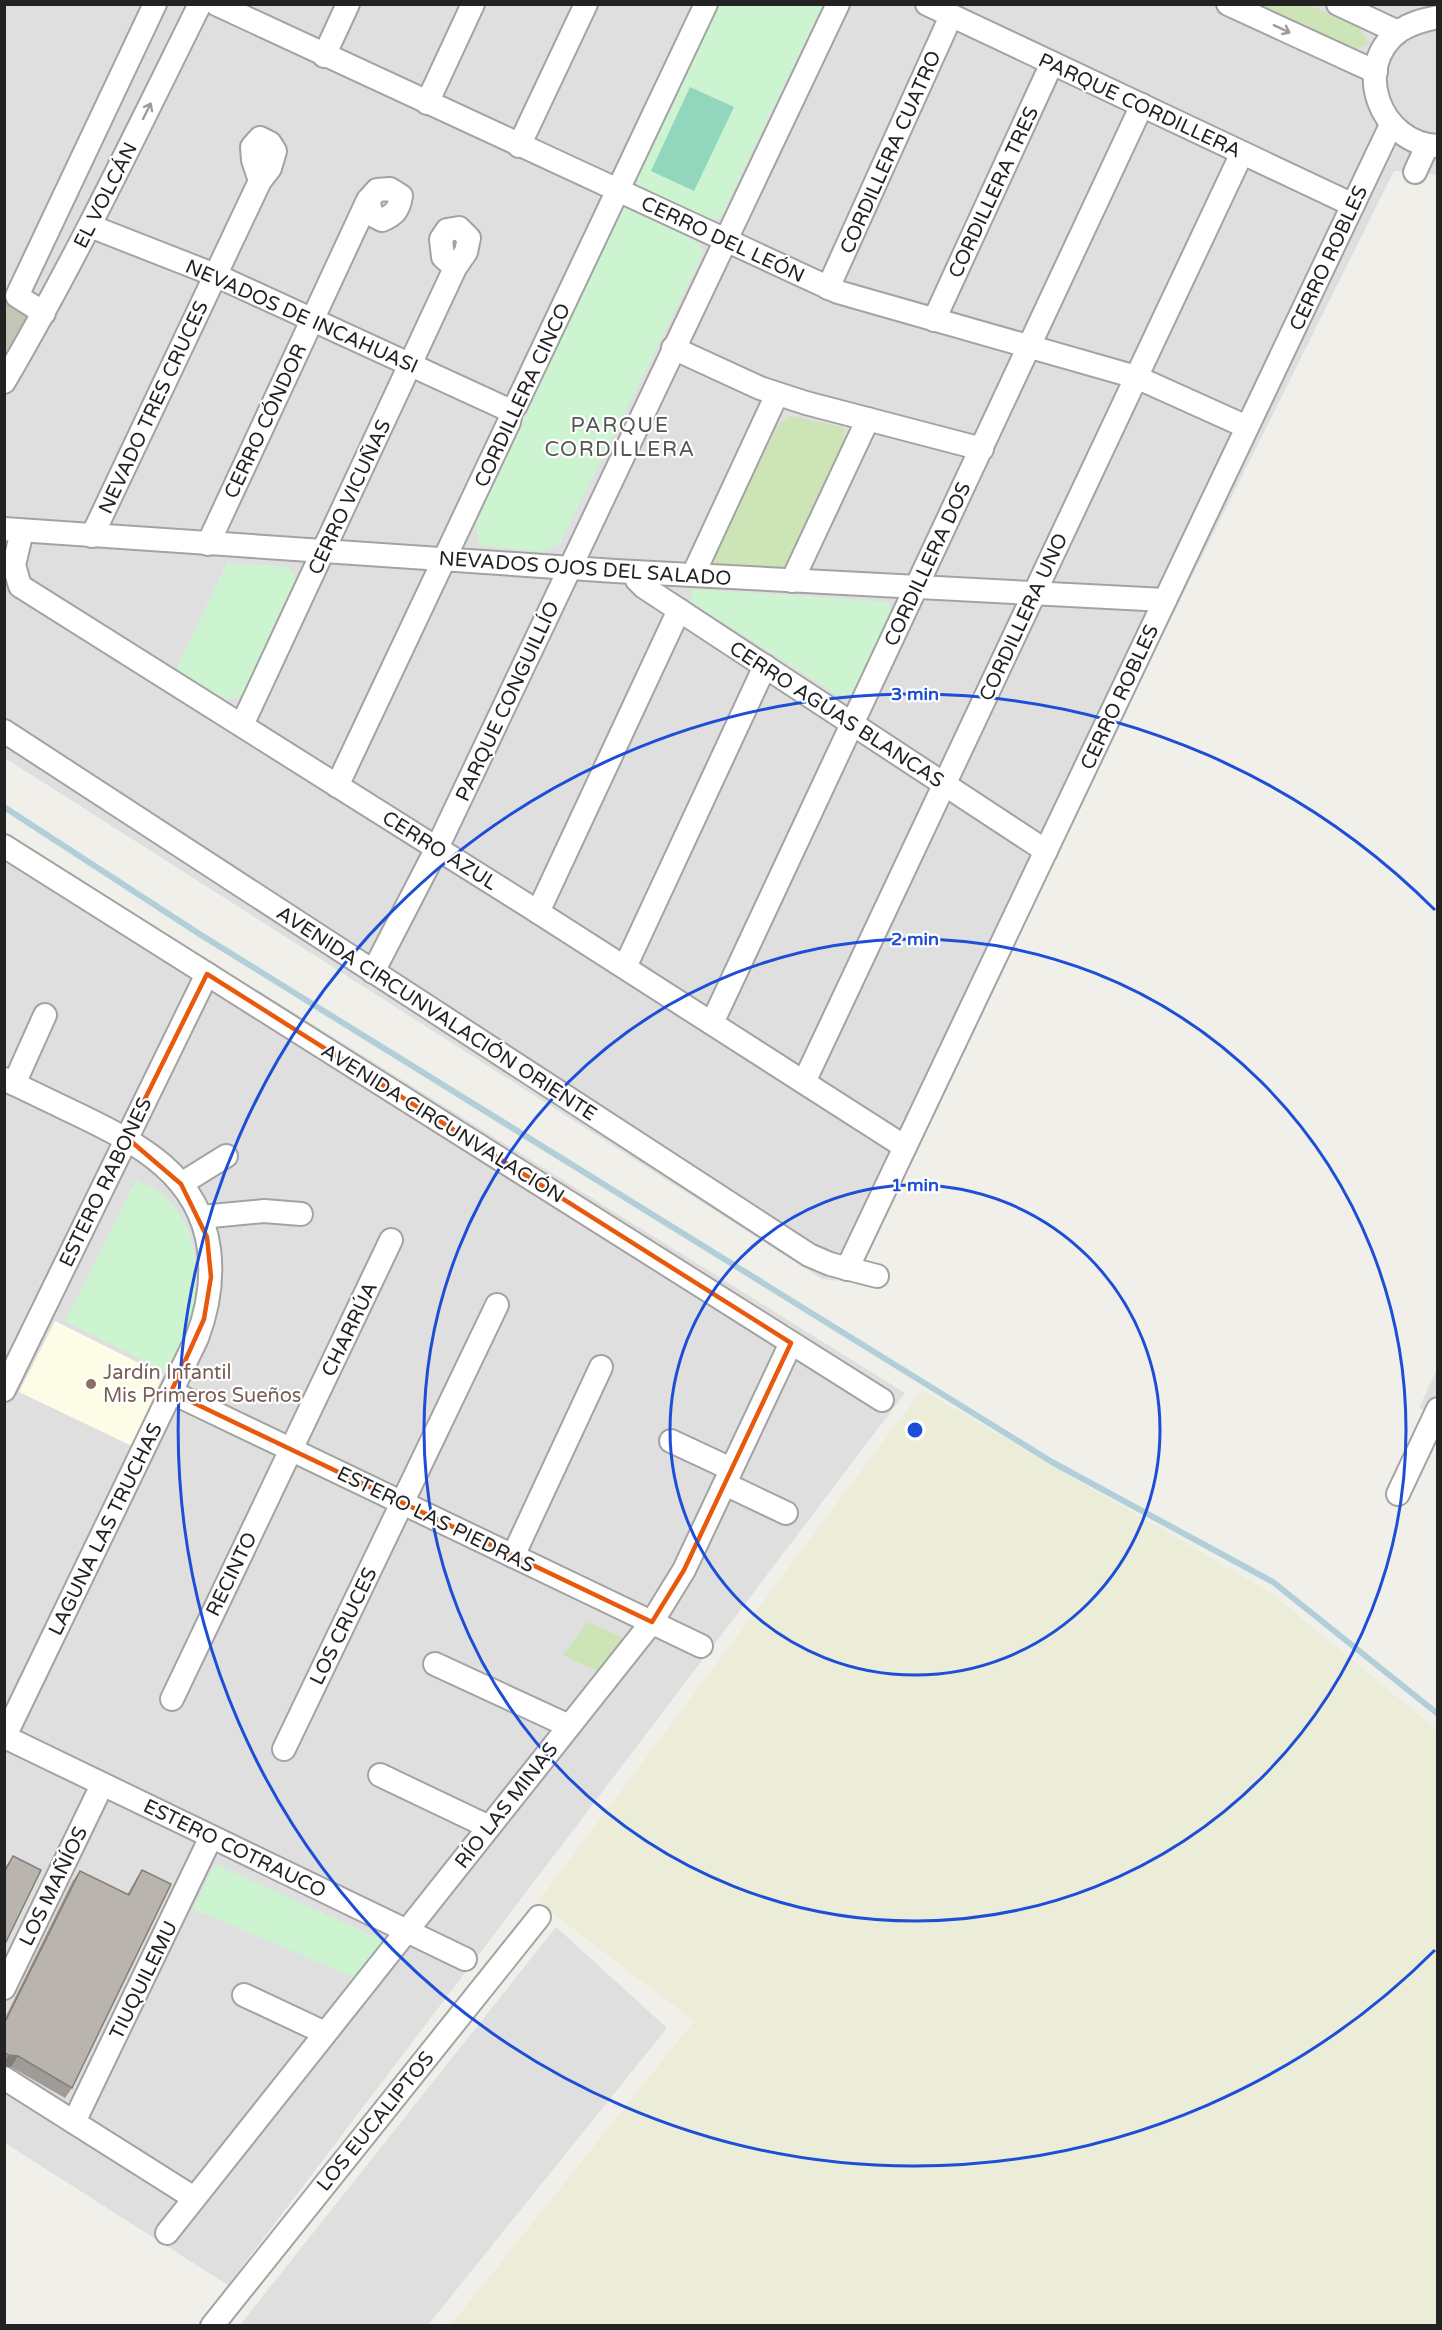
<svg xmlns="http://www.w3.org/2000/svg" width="1442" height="2330" font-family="'Varela Round',sans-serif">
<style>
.residential{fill:#e0dfdf}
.education{fill:#fcfce7}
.construction{fill:#c4c5b6}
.farmland{fill:#ebedd8}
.grass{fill:#cce4b6}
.park{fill:#cdf4d1}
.pitch{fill:#91d6bd}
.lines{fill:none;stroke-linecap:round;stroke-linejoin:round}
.stream{stroke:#b0cfd9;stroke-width:6}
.minor-casing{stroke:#a3a3a3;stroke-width:26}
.minor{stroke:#fff;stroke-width:22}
.wall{fill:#a09b96}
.shaded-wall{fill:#827e7a}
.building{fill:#bab4af;stroke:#827e7a;stroke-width:1.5}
.oneway{stroke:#9c9c9c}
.marked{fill:none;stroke:#e8590c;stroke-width:4.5;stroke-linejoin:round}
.ring{fill:none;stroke:#1d4ed8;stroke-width:3}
.education-dot{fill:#8d6e63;stroke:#fff;stroke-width:2}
.labels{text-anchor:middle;stroke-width:4.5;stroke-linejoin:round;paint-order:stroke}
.street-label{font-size:20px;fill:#222;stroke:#fff}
.education-label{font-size:20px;fill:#785e54;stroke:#fff;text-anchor:start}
.neighbourhood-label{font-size:21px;letter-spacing:1.5px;fill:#555;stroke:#fff}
.centre{fill:#1d4ed8;stroke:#fff;stroke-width:3}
.ring-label{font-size:18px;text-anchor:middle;font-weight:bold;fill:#1d4ed8;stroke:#fff;stroke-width:4.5;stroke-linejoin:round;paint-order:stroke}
</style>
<rect width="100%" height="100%" fill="#f1efea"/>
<g class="residential">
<polygon points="4,5 1437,5 1437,175 1394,171 841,1281 822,1279 5,758 5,370 37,318 5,301"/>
<polygon points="4,832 905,1393 228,2285 5,2143"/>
<polygon points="1437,1369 1437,1414 1419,1408"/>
<polygon points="556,1927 667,2028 428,2325 240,2325"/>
</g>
<polygon class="education" points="55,1321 163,1375 132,1446 19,1392"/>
<polygon class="construction" points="5,301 37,318 5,370"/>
<polygon class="farmland" points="922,1390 1271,1593 1437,1730 1437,2325 451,2325 694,2021 538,1902"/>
<g class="grass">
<polygon points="1259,5 1309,5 1359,28 1369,44 1355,49"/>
<polygon points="791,416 843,427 845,439 788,563 780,570 718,566 713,557 778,425"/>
<polygon points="588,1622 623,1638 599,1672 563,1655"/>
</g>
<g class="park">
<path d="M720,5h103l-102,211c-20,14 -63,-18 -83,-28l-1,-12z"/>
<polygon points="628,207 690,234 701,247 702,256 559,545 541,552 480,545 476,524 620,211"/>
<polygon points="227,563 288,567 296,577 243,695 227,700 176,669"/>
<polygon points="693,589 888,602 892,614 856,694 837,695 690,601"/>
<path d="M136,1180c9,5 22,9 29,16 35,34 38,91 23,135 -4,15 -14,29 -20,42l-103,-52z"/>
<polygon points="215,1864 384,1941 354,1977 193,1909"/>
</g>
<polygon class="pitch" points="690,87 734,107 694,191 651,171"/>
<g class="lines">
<polyline class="stream" points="4,807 201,935 1052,1462 1273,1582 1438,1714"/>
<g class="minor-casing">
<g id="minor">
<polyline points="216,4 838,292 1136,377 1247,427"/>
<polyline points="927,4 1353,205"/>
<polyline points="1228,4 1376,72"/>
<polyline points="1338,4 1398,32"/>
<path d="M1438,17c-15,3 -27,6 -39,14 -48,36 -19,113 39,115"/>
<polyline points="324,56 348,4"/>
<polyline points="427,103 473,4"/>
<polyline points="519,146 586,4"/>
<polyline points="1415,172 1427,146"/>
<polyline points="90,226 215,275 511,411"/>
<polyline points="828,288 951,16"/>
<polyline points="44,313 17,296 155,4"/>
<polyline points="934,320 1052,63"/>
<polyline points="673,348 760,388 806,403 982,449"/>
<path d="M4,382c72,-123 133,-251 196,-378"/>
<polyline points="4,529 615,571 1165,600"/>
<polyline points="22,531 14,565 20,586 527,905 905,1147"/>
<polyline points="92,536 260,181 270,168 275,151 270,143 260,138 252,147 253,160 260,181"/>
<path d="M208,544l160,-344 9,-10 13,-1 11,7c-2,14 -7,19 -19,24l-10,-5 -4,-15"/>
<polyline points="635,572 637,580 644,587 1046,851"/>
<polyline points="693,575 777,394"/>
<polyline points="792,581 868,419"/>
<polyline points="242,725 455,268 466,252 469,238 459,228 447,230 441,239 443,257 455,268"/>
<polyline points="4,731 809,1255 830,1264 877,1276"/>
<polyline points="337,786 509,422 511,411 516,405 706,4"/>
<polyline points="4,846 882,1400"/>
<polyline points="538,912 679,610"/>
<polyline points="625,967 765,666"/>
<polyline points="373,972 437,848 838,4"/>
<polyline points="712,1023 1142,105"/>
<path d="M4,1079c25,12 50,24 75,36 60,29 120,60 130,134 4,32 -1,60 -12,89l-193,400"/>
<polyline points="804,1082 1242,153"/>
<polyline points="14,1084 45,1015"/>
<polyline points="181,1184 226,1156"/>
<polyline points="201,1217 264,1211 301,1214"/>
<polyline points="847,1269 1391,125"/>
<polyline points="4,1390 207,974"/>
<polyline points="171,1392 701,1646"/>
<polyline points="671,1441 731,1469"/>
<polyline points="725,1484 786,1513"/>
<polyline points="1398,1494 1438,1409"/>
<polyline points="513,1556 601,1367"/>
<polyline points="435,1664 569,1726"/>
<polyline points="172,1699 391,1240"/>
<polyline points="5,1737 465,1959"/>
<polyline points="284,1749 497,1305"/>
<polyline points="380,1775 489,1827"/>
<polyline points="4,1988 102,1785"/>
<polyline points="244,1995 325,2033"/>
<polyline points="4,2078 194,2198"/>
<polyline points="74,2122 211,1837"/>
<polyline points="167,2233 652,1622 684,1570 791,1343"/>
<polyline points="212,2326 539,1917"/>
</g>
</g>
<use href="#minor" class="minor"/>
</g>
<g class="wall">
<polygon points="13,1856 4,1946 4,1869"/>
<polygon points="142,1870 72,2088 65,2098 11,2067 4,2066 4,2020 72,1882 80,1871 127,1895 135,1881"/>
</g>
<polygon class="shaded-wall" points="9,2055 18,2056 11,2067 4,2066 4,2061"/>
<g class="building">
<polygon points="13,1856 41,1870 4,1946 4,1873"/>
<polygon points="142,1870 171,1884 72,2088 18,2056 9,2055 4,2053 4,2024 80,1871 129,1895"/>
</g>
<defs><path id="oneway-shaft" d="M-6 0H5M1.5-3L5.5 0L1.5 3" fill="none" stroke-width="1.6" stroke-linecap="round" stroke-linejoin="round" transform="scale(1.5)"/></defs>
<g class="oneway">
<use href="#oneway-shaft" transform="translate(1282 29) rotate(25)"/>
<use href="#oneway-shaft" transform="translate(147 111) rotate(-64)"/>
</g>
<path class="marked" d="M207,974l584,369 -107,227 -32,52 -481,-230 33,-73 7,-42 -4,-40 -26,-53 -55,-47z"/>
<g class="ring">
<circle cx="915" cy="1430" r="245"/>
<circle cx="915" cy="1430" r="491"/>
<path d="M1435 1950A736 736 0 1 1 1435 910"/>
</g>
<circle class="education-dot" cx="91" cy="1384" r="6"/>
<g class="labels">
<g class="street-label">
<text transform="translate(1140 105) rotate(25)" y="7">PARQUE CORDILLERA</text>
<text transform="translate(890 152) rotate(-66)" y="7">CORDILLERA CUATRO</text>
<text transform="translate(993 192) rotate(-65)" y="7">CORDILLERA TRES</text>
<text transform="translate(105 195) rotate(-63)" y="7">EL VOLCÁN</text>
<text transform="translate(723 239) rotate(25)" y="7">CERRO DEL LEÓN</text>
<text transform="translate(1328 258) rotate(-65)" y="7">CERRO ROBLES</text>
<text transform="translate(302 316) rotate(24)" y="7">NEVADOS DE INCAHUASI</text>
<text transform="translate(522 395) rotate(-65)" y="7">CORDILLERA CINCO</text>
<text transform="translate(153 407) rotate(-65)" y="7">NEVADO TRES CRUCES</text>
<text transform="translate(265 421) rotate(-65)" y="7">CERRO CÓNDOR</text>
<text transform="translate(349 497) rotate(-65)" y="7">CERRO VICUÑAS</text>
<text transform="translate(927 564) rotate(-65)" y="7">CORDILLERA DOS</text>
<text transform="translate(585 568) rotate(4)" y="7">NEVADOS OJOS DEL SALADO</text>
<text transform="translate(1023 617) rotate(-65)" y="7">CORDILLERA UNO</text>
<text transform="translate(1119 697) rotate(-65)" y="7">CERRO ROBLES</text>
<text transform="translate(507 701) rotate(-65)" y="7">PARQUE CONGUILLÍO</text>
<text transform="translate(837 714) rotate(33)" y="7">CERRO AGUAS BLANCAS</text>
<text transform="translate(440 850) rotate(32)" y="7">CERRO AZUL</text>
<text transform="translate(437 1013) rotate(33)" y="7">AVENIDA CIRCUNVALACIÓN ORIENTE</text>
<text transform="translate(443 1123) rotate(32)" y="7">AVENIDA CIRCUNVALACIÓN</text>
<text transform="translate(105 1182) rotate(-64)" y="7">ESTERO RABONES</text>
<text transform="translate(349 1329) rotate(-64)" y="7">CHARRÚA</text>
<text transform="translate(436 1519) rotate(26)" y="7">ESTERO LAS PIEDRAS</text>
<text transform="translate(105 1529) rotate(-64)" y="7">LAGUNA LAS TRUCHAS</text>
<text transform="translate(231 1574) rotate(-64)" y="7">RECINTO</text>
<text transform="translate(343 1626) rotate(-64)" y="7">LOS CRUCES</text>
<text transform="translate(506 1805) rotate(-52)" y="7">RÍO LAS MINAS</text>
<text transform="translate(235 1848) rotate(26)" y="7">ESTERO COTRAUCO</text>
<text transform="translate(53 1886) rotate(-64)" y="7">LOS MAÑÍOS</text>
<text transform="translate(143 1980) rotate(-64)" y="7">TIUQUILEMU</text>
<text transform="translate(375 2121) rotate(-51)" y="7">LOS EUCALIPTOS</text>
</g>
<g class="education-label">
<text x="103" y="1379">Jardín Infantil<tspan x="103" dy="23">Mis Primeros Sueños</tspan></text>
</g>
<g class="neighbourhood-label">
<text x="620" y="432">PARQUE<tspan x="620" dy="24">CORDILLERA</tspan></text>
</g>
</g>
<circle cx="915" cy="1430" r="9" class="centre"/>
<g class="ring-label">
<text x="915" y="700">3 min</text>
<text x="915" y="945">2 min</text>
<text x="915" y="1191">1 min</text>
</g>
<rect width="1442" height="2330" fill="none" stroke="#222222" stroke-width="12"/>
</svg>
